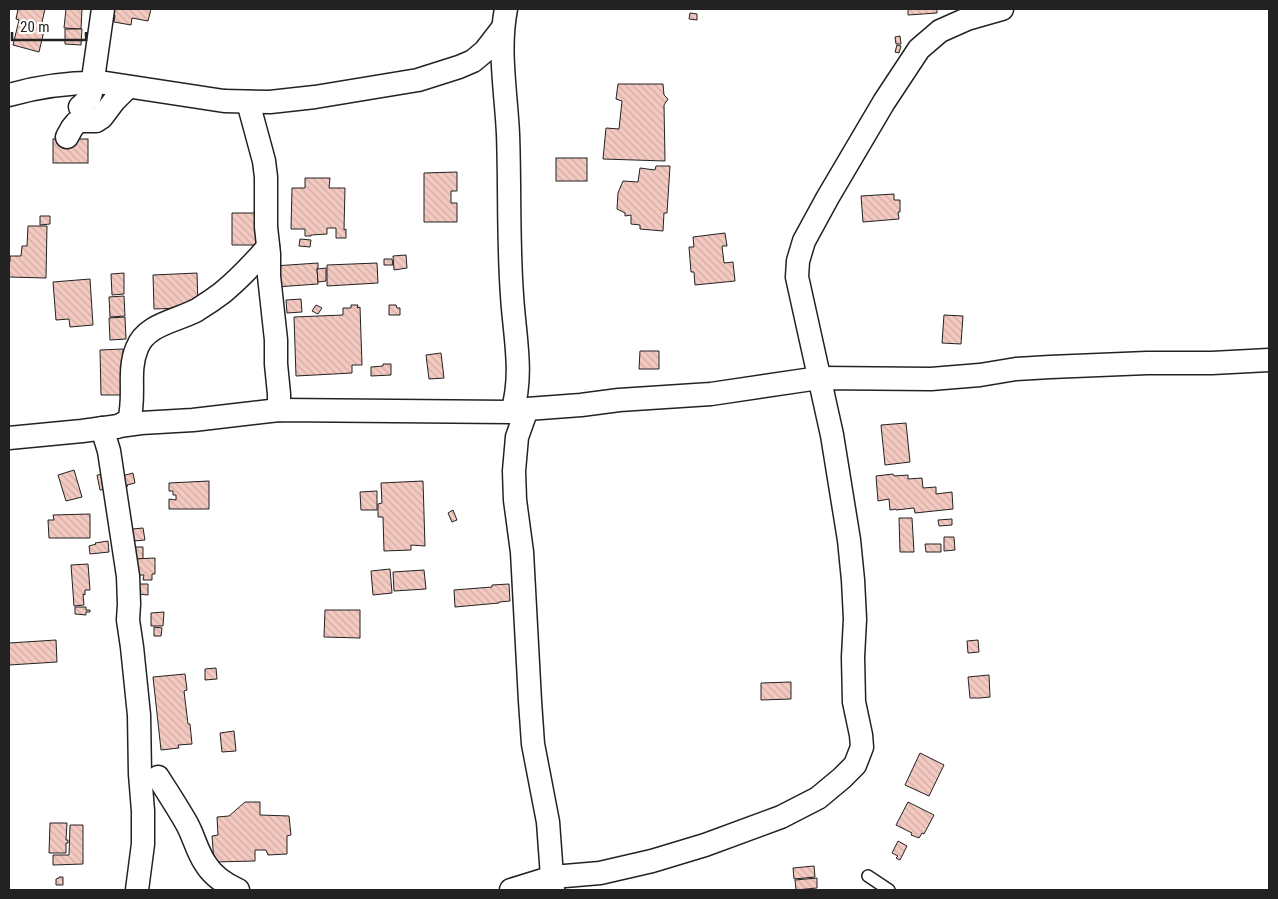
<svg xmlns="http://www.w3.org/2000/svg" width="1278" height="899" font-family="'Roboto Condensed',sans-serif">
<style>
.building{fill:url(#building-back-hatch);stroke:#222}
.lines{fill:none;stroke-linecap:round;stroke-linejoin:round}
.service-casing{stroke:#222;stroke-width:14}
.minor-casing{stroke:#222;stroke-width:25}
.service{stroke:#fff;stroke-width:11}
.minor{stroke:#fff;stroke-width:22}
</style>
<defs>
<pattern id="building-back-hatch" width="6" height="6" patternUnits="userSpaceOnUse" patternTransform="scale(1.25)"><rect width="6" height="6" fill="#f3c9c0"/><path d="M-1 5l2 2M0 0l6 6M5-1l2 2" fill="none" stroke="#d0aca5"/></pattern>
</defs>
<rect width="100%" height="100%" fill="#fff"/>
<g class="building">
<polygon points="18,9 21,10 22,9 45,9 40,31 44,31 39,52 13,45 19,20 16,19"/>
<polygon points="66,9 82,9 81,29 64,28"/>
<polygon points="104,9 151,9 148,21 132,18 131,25 114,22 115,15 103,13"/>
<polygon points="908,9 937,9 937,13 908,15"/>
<polygon points="690,13 697,14 697,20 689,19"/>
<polygon points="65,29 82,29 81,45 65,44"/>
<polygon points="900,36 901,44 896,44 895,37"/>
<polygon points="897,45 901,46 899,53 895,52"/>
<polygon points="618,84 663,84 664,95 668,99 664,105 665,161 603,159 606,128 619,129 622,101 616,99"/>
<rect x="53" y="139" width="35" height="24"/>
<rect x="556" y="158" width="31" height="23"/>
<polygon points="656,166 670,166 667,213 664,213 663,231 640,229 640,225 631,224 631,215 625,216 625,213 617,209 618,193 623,181 638,182 640,168 655,170"/>
<polygon points="457,172 457,191 451,191 451,203 457,203 457,222 424,222 424,173"/>
<polygon points="305,178 330,178 329,188 345,188 344,230 346,229 346,238 336,238 336,228 327,228 327,234 311,235 311,236 305,236 305,229 291,229 292,188 305,188"/>
<polygon points="894,194 894,200 900,200 900,212 898,212 899,219 863,222 861,196"/>
<polygon points="232,213 260,213 261,245 232,245"/>
<polygon points="40,216 50,216 50,224 40,225"/>
<polygon points="28,226 47,226 46,278 9,277 9,262 10,262 10,256 21,256 22,246 27,246"/>
<polygon points="725,233 727,246 722,246 724,263 733,262 735,281 695,285 694,272 691,272 689,247 694,247 693,237"/>
<polygon points="300,239 311,240 310,247 299,246"/>
<polygon points="406,255 407,268 394,270 393,256"/>
<polygon points="384,259 392,259 393,265 384,265"/>
<polygon points="318,263 318,268 317,268 318,284 276,287 274,266"/>
<polygon points="377,263 378,283 327,286 327,265"/>
<polygon points="326,268 326,281 318,282 317,269"/>
<polygon points="124,273 124,294 112,295 111,274"/>
<polygon points="197,273 198,304 181,308 154,309 153,275"/>
<polygon points="90,279 93,325 70,327 69,319 56,320 53,282"/>
<polygon points="124,296 125,316 110,317 109,297"/>
<polygon points="301,299 302,312 287,313 286,300"/>
<polygon points="316,305 322,308 318,314 312,311"/>
<polygon points="351,305 358,305 357,308 360,307 362,365 352,365 352,373 296,376 294,317 343,315 343,308 351,308"/>
<polygon points="389,305 396,305 397,308 400,308 400,315 389,315"/>
<polygon points="944,315 963,316 961,344 942,343"/>
<polygon points="125,317 126,339 110,340 109,318"/>
<polygon points="123,349 123,395 101,395 100,350"/>
<polygon points="640,351 659,351 659,369 639,369"/>
<polygon points="441,353 444,378 429,379 426,355"/>
<polygon points="383,364 391,364 391,375 371,376 371,367 383,366"/>
<polygon points="906,423 910,462 885,465 881,425"/>
<polygon points="74,470 82,497 66,501 58,475"/>
<polygon points="133,473 135,483 127,485 128,486 124,487 122,476"/>
<polygon points="107,474 109,489 100,490 97,475"/>
<polygon points="893,474 894,476 908,475 908,479 922,478 923,488 936,487 936,494 952,492 953,509 915,513 914,508 896,510 896,509 890,510 889,499 878,501 876,476"/>
<polygon points="209,481 209,509 169,509 169,499 176,500 176,495 173,495 173,491 169,491 169,483"/>
<polygon points="423,481 425,546 411,545 411,550 384,551 383,517 378,517 378,504 382,503 381,483"/>
<polygon points="377,491 377,510 361,510 360,492"/>
<polygon points="453,510 457,520 452,522 448,513"/>
<polygon points="90,514 90,538 49,538 48,520 54,520 53,515"/>
<polygon points="899,518 912,518 914,552 900,552"/>
<polygon points="952,519 952,525 939,526 938,520"/>
<polygon points="143,528 145,540 123,542 122,530"/>
<polygon points="944,537 954,537 955,550 944,551"/>
<polygon points="108,541 109,552 90,554 89,546 96,544 95,543"/>
<polygon points="925,544 941,544 941,552 926,552"/>
<polygon points="130,547 143,547 143,559 129,559"/>
<polygon points="155,558 155,574 152,574 152,580 143,580 144,575 134,575 134,559"/>
<polygon points="88,564 90,590 85,590 85,595 83,594 84,605 74,606 71,565"/>
<polygon points="390,569 392,593 373,595 371,571"/>
<polygon points="424,570 426,589 394,591 393,572"/>
<polygon points="138,584 148,584 148,595 137,594"/>
<polygon points="509,584 510,601 499,602 499,603 455,607 454,590 492,587 492,585"/>
<polygon points="75,607 86,607 86,610 90,610 90,612 86,612 86,615 75,614"/>
<polygon points="325,610 360,610 360,638 324,637"/>
<polygon points="164,612 163,626 151,626 151,613"/>
<polygon points="154,627 162,628 161,636 154,636"/>
<polygon points="56,640 57,662 9,665 9,643"/>
<polygon points="978,640 979,652 968,653 967,641"/>
<polygon points="216,668 217,679 205,680 205,669"/>
<polygon points="185,674 187,690 184,691 188,724 190,724 192,744 178,745 179,748 161,750 153,677"/>
<polygon points="989,675 990,697 980,698 970,698 968,677"/>
<polygon points="791,682 791,699 761,700 761,683"/>
<polygon points="234,731 236,751 222,752 220,733"/>
<polygon points="920,753 944,765 929,796 905,785"/>
<polygon points="245,802 260,802 260,815 289,816 291,835 287,836 287,854 268,855 266,850 255,850 255,861 214,862 212,836 218,835 217,817 229,816"/>
<polygon points="908,802 934,815 924,834 922,833 919,838 911,835 912,833 896,825"/>
<polygon points="50,823 67,823 66,840 68,840 68,843 66,843 66,853 49,853"/>
<polygon points="70,825 83,825 83,864 53,865 53,855 69,855"/>
<polygon points="898,841 907,846 900,860 896,858 898,856 892,853"/>
<polygon points="814,866 815,877 794,879 793,868"/>
<polygon points="59,877 63,877 63,885 56,885 56,879 59,878"/>
<polygon points="817,878 817,888 796,890 795,880"/>
</g>
<g class="lines">
<g class="service-casing">
<polyline id="service" points="868,876 889,890"/>
</g>
<g class="minor-casing">
<g id="minor">
<path d="M506,9c-8,41 0,83 2,125 2,54 0,107 4,161 2,38 12,79 0,117"/>
<path d="M9,95c32,-9 64,-13 97,-12l118,18 46,1 45,-5 103,-17 41,-13 14,-6 12,-10 17,-22"/>
<polyline points="248,102 264,161 266,177 266,227 269,254 269,276 276,340 276,364 279,394 279,410"/>
<polyline points="80,107 89,99 91,93 103,9"/>
<polyline points="67,137 72,128 76,123 81,121 96,121 102,117 114,101 128,87"/>
<polyline points="527,409 517,437 514,471 515,500 522,552 530,701 533,744 548,822 553,890"/>
<path d="M117,427l12,-7c7,-23 -2,-49 8,-72 9,-24 40,-27 60,-38 8,-5 17,-11 25,-17 17,-14 32,-30 46,-46"/>
<polyline points="102,428 109,451 128,576 129,604 128,620 132,647 139,715 140,774 143,811 143,844 137,890"/>
<polyline points="9,438 82,431 141,423 193,420 279,410 512,412 527,409 581,405 619,400 711,394 819,378 931,379 980,375 1016,369 1050,367 1147,363 1212,363 1269,360"/>
<path d="M158,777c10,16 20,31 29,47 7,13 10,27 18,39 7,12 20,21 33,27"/>
<polyline points="511,890 553,877 600,873 652,861 705,845 781,817 818,798 842,778 855,765 862,747 861,735 854,702 853,657 855,619 853,580 849,540 832,435 797,277 798,261 804,241 828,197 884,102 919,49 940,31 967,19 1002,9"/>
</g>
</g>
<use href="#service" class="service"/>
<use href="#minor" class="minor"/>
</g>
<rect width="1278" height="899" fill="none" stroke="#222222" stroke-width="20"/>
<path d="M12 32v8h74v-8" fill="none" stroke="#222222" stroke-width="2.5"/>
<text x="20" y="32" font-size="15" fill="#222222" stroke="#ffffff" stroke-width="4" paint-order="stroke">20 m</text>
</svg>
